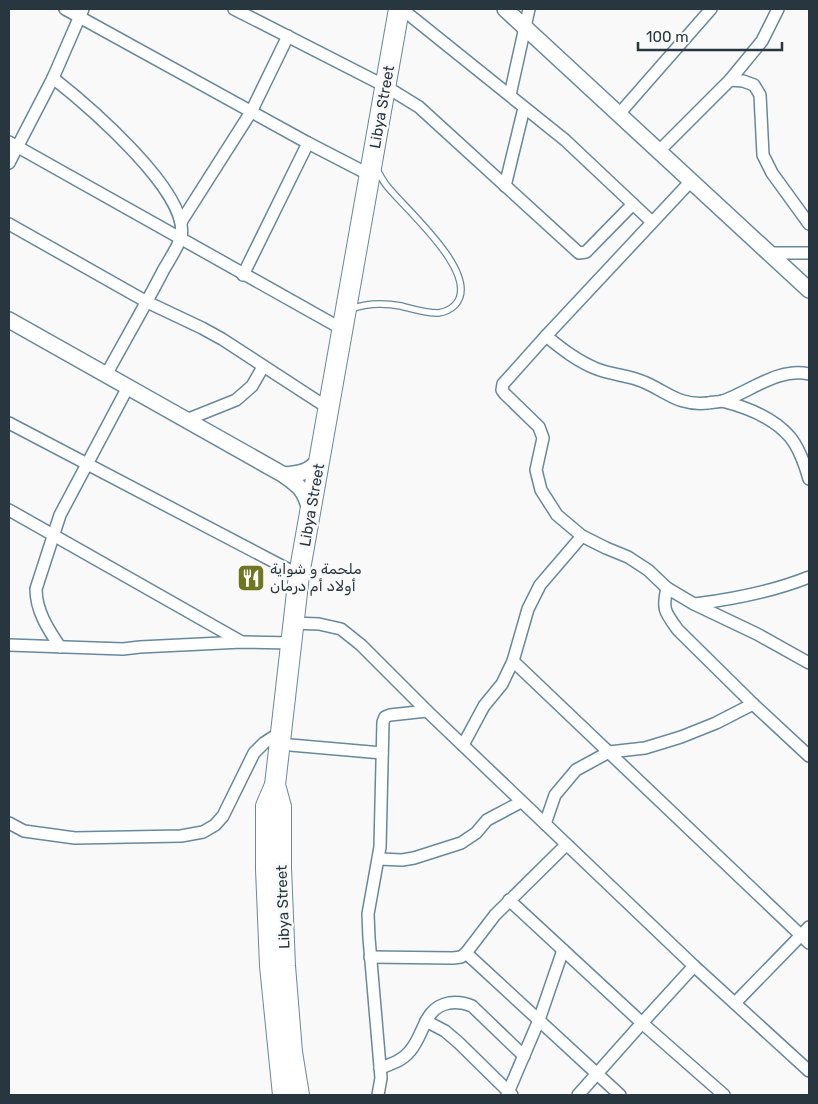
<svg xmlns="http://www.w3.org/2000/svg" width="818" height="1104" font-family="Rubik,'Noto Naskh Arabic',sans-serif">
<style>
.lines{fill:none;stroke-linecap:round;stroke-linejoin:round}
.lane-casing{stroke:#67889d;stroke-width:8}
.street-casing{stroke:#67889d;stroke-width:14}
.secondary-casing{stroke:#67889d;stroke-width:18}
.highway-casing{stroke:#67889d;stroke-width:22}
.lane{stroke:#fff;stroke-width:5.5}
.street{stroke:#fff;stroke-width:11}
.secondary{stroke:#fff;stroke-width:15}
.highway{stroke:#fff;stroke-width:20}
.labels{text-anchor:middle;stroke-width:5;stroke-linejoin:round;paint-order:stroke}
.street-label{font-size:15px;fill:#28363f;stroke:#f9f9f9}
.poi-label{font-size:15px;fill:#28363f;stroke:#f9f9f9;text-anchor:start}
</style>
<rect width="100%" height="100%" fill="#f9f9f9"/>
<g class="lines">
<g class="lane-casing">
<path id="lane" d="M351,309c16,-6 33,-6 50,-3 12,3 25,7 37,7 8,-1 12,-3 17,-8 28,-30 -51,-97 -68,-119 -4,-5 -7,-11 -10,-16"/>
</g>
<g class="street-casing">
<g id="street">
<polyline points="65,9 308,143 370,175"/>
<polyline points="234,9 385,86 419,107 579,253 586,252 633,204"/>
<polyline points="402,9 565,140 652,222"/>
<path d="M53,78c33,26 138,115 128,159 -3,10 -13,25 -18,34 -18,35 -38,69 -57,104"/>
<polyline points="730,80 743,81 754,85 760,95 763,155 772,173 809,224"/>
<polyline points="510,95 529,9"/>
<polyline points="619,114 711,9"/>
<polyline points="9,142 342,329"/>
<polyline points="659,151 730,80 762,41 778,9"/>
<polyline points="9,163 53,78 83,9"/>
<polyline points="691,181 546,336 503,384 502,390 505,394 539,427 543,438 536,470 541,490 557,515 582,536 606,548 628,557 648,570 667,588 694,604 757,634 809,663"/>
<polyline points="505,186 524,108"/>
<polyline points="181,222 251,112 288,36"/>
<polyline points="9,224 147,302 202,328 222,339 328,408"/>
<polyline points="770,253 809,253"/>
<polyline points="243,275 308,143"/>
<path d="M546,336c16,13 31,25 51,33 15,6 32,6 47,13 25,11 35,24 64,21 5,-1 11,-1 15,-2 28,-10 56,-34 86,-27"/>
<path d="M722,401c24,6 51,16 68,36 9,11 15,28 19,42"/>
<polyline points="186,420 236,400 252,386 263,367"/>
<polyline points="9,423 299,575"/>
<polyline points="9,510 240,641"/>
<path d="M667,588c-5,22 -2,24 11,42l75,74 56,52"/>
<path d="M695,604c39,-5 77,-12 114,-27"/>
<polyline points="293,623 319,624 341,629 361,645 427,711 694,966 809,1071"/>
<polyline points="9,645 123,649 140,647 242,642 291,643"/>
<path d="M60,647c-12,-18 -24,-36 -24,-58l24,-74 68,-128"/>
<polyline points="513,661 809,943"/>
<polyline points="279,744 382,753"/>
<polyline points="463,745 484,706 502,684 513,661 528,609 540,585 582,536"/>
<polyline points="9,823 24,831 75,838 181,836 203,832 215,825 223,816 254,753 264,743 281,732"/>
<polyline points="545,824 555,795 576,770 609,752 645,748 681,737 716,723 753,704"/>
<polyline points="379,859 402,860 414,858 461,843 476,833 487,820 521,802"/>
<polyline points="509,900 642,1023 724,1095"/>
<polyline points="466,953 620,1095"/>
<polyline points="370,957 453,958 461,957 466,953 495,915 566,845"/>
<polyline points="735,1003 809,927"/>
<polyline points="426,1021 445,1031 459,1043 512,1095"/>
<path d="M380,1068c11,-4 22,-7 30,-17 15,-17 13,-43 39,-48 8,-1 16,0 23,3l52,50"/>
<polyline points="378,1095 381,1078 369,938 368,914 380,847 383,722 385,717 390,715 427,711"/>
<polyline points="507,1095 539,1020 563,950"/>
<polyline points="578,1095 642,1023 694,966"/>
</g>
</g>
<g class="secondary-casing">
<g id="secondary">
<polyline points="505,9 809,290"/>
<path d="M9,320l275,155c16,11 21,16 26,35"/>
<path d="M284,475c16,-1 26,-3 36,-16"/>
</g>
</g>
<g class="highway-casing">
<g id="highway">
<polyline points="275,785 266,806 266,869 270,966 283,1095"/>
<polyline points="299,1095 292,1052 285,966 281,868 281,807 275,785 299,575 399,9"/>
</g>
</g>
<use href="#lane" class="lane"/>
<use href="#street" class="street"/>
<use href="#secondary" class="secondary"/>
<use href="#highway" class="highway"/>
</g>
<defs>
<g id="restaurant-square" transform="scale(1.4375)"><rect x="-9" y="-9" width="18" height="18" rx="4" fill="#6f761f" stroke="#f9f9f9"/><path d="M-5-6h1v4h1v-4h1v4h1v-4h1v5L-1.5 .5V6h-2V.5L-5-1ZM5-6V6H3V1.5H1.5Q1.5-4 5-6Z" fill="#fff"/></g>
</defs>
<g fill-rule="evenodd">
<use href="#restaurant-square" x="251" y="578"/>
</g>
<g class="labels">
<g class="street-label">
<text transform="translate(382 107) rotate(-80)" y="5">Libya Street</text>
<text transform="translate(312 505) rotate(-80)" y="5">Libya Street</text>
<text transform="translate(283 907) rotate(-92)" y="5">Libya Street</text>
</g>
<g class="poi-label">
<text x="270" y="574">ملحمة و شواية<tspan x="270" dy="17">أولاد أم درمان</tspan></text>
</g>
</g>
<rect width="818" height="1104" fill="none" stroke="#28363f" stroke-width="20"/>
<path d="M638 42v8h144v-8" fill="none" stroke="#28363f" stroke-width="2.5"/>
<text x="646" y="42" font-size="15" fill="#28363f" stroke="#f9f9f9" stroke-width="4" paint-order="stroke">100 m</text>
</svg>
